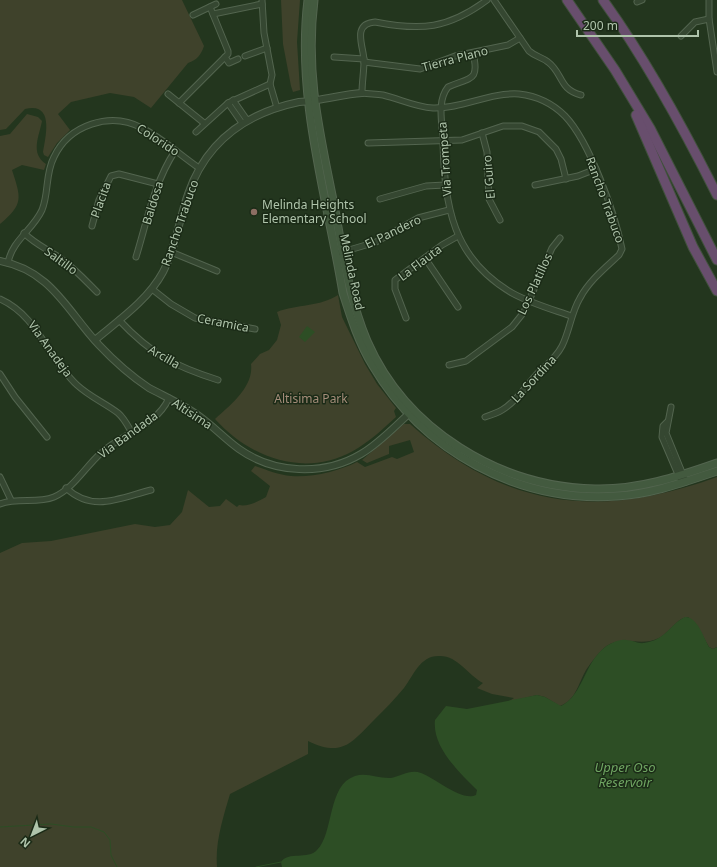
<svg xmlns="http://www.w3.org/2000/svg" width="717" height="867" font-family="'Noto Sans',sans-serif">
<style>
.green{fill:#3f422b}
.water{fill:#2d4e25}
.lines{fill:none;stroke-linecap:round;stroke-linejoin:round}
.stream{stroke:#2d4e25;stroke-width:1}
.minor-casing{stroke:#53654f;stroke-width:7}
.tertiary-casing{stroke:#53654f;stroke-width:8}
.secondary-casing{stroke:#53654f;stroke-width:9}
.motorway-casing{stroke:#40513c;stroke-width:11}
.minor{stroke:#354731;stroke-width:5}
.tertiary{stroke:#354731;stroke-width:6}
.secondary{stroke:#435a3f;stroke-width:7}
.motorway{stroke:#684e6d;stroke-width:9}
.education-dot{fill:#8d6e63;stroke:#1b2b17;stroke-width:1.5}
.labels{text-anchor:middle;stroke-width:3;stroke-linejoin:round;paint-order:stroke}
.street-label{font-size:12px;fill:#afc4ab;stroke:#1b2b17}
.poi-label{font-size:12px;fill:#afc4ab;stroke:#1b2b17;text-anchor:start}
.park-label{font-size:12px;fill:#a58d7a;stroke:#1b2b17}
.water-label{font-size:13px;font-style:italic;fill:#6fa562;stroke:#1b2b17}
</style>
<rect width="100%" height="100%" fill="#23361e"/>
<g class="green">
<path d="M0,0h182l22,46c-3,9 -7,14 -16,17l-37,45 -17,-11 -24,-4 -39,9 -13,12 12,16 -13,13 -9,14 -4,-2 -1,-3c3,-17 11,-50 -18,-43l-19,20 -6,1z"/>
<polygon points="281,0 300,0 297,42 300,90 293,92 291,86 283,44"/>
<path d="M27,114l11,3 4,4c-3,16 -12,32 4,43l-2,6 -22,-5 -10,5c9,28 12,34 -12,54v-88l10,-2z"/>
<path d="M338,295l4,22 23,47 12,20 19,24 -2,3 2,6c-13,12 -27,25 -43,34 -49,27 -103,7 -138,-32 15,-14 39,-32 36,-55l9,-10 9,-4 8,-10 4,-15 -4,-13c20,-8 43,-5 61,-17z"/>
<path d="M404,424h6c95,85 189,96 307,53v170l-4,2 -4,-2 -13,-23 -8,-7c-10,0 -19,16 -29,21 -20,10 -40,-6 -58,13 -5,5 -11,13 -15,19 -8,14 -10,30 -26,36l-15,-9 -8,-2 -29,7 6,-4 -22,-4 -15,-6 6,-5c-15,-8 -25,-27 -43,-27 -20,-1 -26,19 -36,32 -9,11 -19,21 -29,31 -23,23 -32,39 -67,22v13l-78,40c-7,24 -15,48 -13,73h-217v-314l22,-10 29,-2 84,-17 20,3 15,-2 12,-13 6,-22 21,17 11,-1 6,-7 11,8 2,-2c9,2 20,-4 27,-8l4,-11 -19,-15 4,-5c12,4 24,9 36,10 20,2 48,-5 66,-14l8,5 27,-10 5,2 17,-7 -4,-12 -21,6v8l-22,9 -5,-3z"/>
</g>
<g class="water">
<polygon points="307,326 315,332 305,342 299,337"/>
<path d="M685,617c12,-1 19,21 24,30l4,2 4,-2v220h-435l-1,-5c7,-11 27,-2 36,-12 17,-16 10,-65 38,-74 12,-4 24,3 36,2 11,-2 19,-9 30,-5 14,5 41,29 55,22l1,-5c-18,-18 -45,-43 -42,-70l11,-14 21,3 70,-14 8,2 16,9c22,-11 23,-42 43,-58 5,-4 15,-9 22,-8 7,0 12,4 18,3 22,-3 25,-18 41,-26z"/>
</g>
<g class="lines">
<g class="stream">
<polyline points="0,827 51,824 74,827 91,827 104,832 110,840 111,855 117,867"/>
<polyline points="256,867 281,862"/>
</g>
<g class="minor-casing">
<g id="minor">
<path d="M494,0l35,51c7,6 13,6 19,11 15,11 11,28 33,33"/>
<polyline points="709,0 709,19 717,72"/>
<polyline points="637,2 642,0"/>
<polyline points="213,14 262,4"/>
<polyline points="193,15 216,4"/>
<polyline points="681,36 695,22 709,19"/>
<path d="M473,53c7,29 -3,24 -25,34 -12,15 -5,38 -5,56 2,63 9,115 69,150 18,10 39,16 59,23"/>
<polyline points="245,56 267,48"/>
<polyline points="225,57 229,63 238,59"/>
<polyline points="334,57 364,59"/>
<polyline points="364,62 420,69 455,56 508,45 520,38"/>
<polyline points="270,84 277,108"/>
<polyline points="168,94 204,123"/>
<polyline points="233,100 247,120"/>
<polyline points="179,103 228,54 228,51 210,7"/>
<polyline points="228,103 242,123"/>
<polyline points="196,132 228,103 270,84 272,75 264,33 262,0"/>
<polyline points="482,133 487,152 489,199 500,220"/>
<polyline points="368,143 462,140 503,126 522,126 539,132 556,149 561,159 566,179"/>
<polyline points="535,185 578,176 596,169"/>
<polyline points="380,199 426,186 445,185"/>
<polyline points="92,226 99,200 111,176 119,174 158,184"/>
<path d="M24,233c11,11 23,16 36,25 14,10 25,22 37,34"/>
<polyline points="171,252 217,271"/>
<polyline points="339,253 376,242 418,218 449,210"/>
<path d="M136,257c11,-36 18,-74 39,-106"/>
<polyline points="425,258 458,307"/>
<path d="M8,263c4,-23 25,-33 34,-53 7,-17 3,-36 12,-53 15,-32 56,-46 88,-29 20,10 38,27 57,40"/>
<polyline points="152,289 171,304 195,318 255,329"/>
<path d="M0,299c38,17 48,59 77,86 13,12 28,18 41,28 6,5 10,13 14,20"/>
<polyline points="406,318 395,289 395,280 442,245 458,236"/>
<path d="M119,320c32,34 55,46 99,60"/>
<polyline points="449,365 466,361 512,327 524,312 552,248 560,238"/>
<polyline points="0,374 15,397 47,437"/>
<polyline points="671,407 666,433 686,482"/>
<path d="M485,417c6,-2 12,-4 17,-7 14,-8 23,-23 34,-35 9,-9 20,-17 26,-29 8,-16 9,-33 18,-48 9,-17 25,-30 39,-43l3,-6c-7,-35 -32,-107 -57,-133 -12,-12 -28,-20 -46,-22 -29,-2 -57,15 -86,14 -18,-1 -33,-9 -50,-13 -7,-1 -14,-1 -21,-2 0,-11 2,-22 2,-32 0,-14 -13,-37 11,-39 46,9 73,7 112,-22"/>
<polyline points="667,422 663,426 662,437 680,479"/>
<polyline points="0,477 11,500"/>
<path d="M66,488c27,25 54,10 85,2"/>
<path d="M0,504c18,-7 37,0 54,-7 19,-8 32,-31 47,-44 21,-20 55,-26 68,-55"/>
</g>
</g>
<g class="tertiary-casing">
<g id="tertiary">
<path d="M0,261c52,10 67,50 99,84 15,16 32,31 50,43 17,9 35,17 50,28 14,10 26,23 40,33 35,25 85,27 122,5 19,-11 35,-29 51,-43"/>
<path d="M95,340c24,-20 53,-40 68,-68 13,-24 16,-53 25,-78 18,-52 58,-81 111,-92 6,-1 12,0 18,-2 15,-2 29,-6 45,-7"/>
</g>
</g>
<g class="secondary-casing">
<g id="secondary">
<path d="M308,0c-12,99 19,196 35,293 8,25 16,50 30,73 50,85 145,137 244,130 35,-2 67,-14 100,-25"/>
<path d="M314,0c-9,72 5,130 19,200 9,47 15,96 34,141 39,89 132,146 228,148 43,1 82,-12 122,-26"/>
</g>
</g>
<g class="motorway-casing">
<g id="motorway">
<polyline points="567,0 615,70 650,128 717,260"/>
<path d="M603,0c44,61 80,127 114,195"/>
<polyline points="636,115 693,247 717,291"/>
</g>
</g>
<use href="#minor" class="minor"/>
<use href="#tertiary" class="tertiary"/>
<use href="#secondary" class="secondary"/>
<use href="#motorway" class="motorway"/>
</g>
<circle class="education-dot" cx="254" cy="212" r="4"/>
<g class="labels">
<g class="street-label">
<text transform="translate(455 59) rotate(-15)" y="4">Tierra Plano</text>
<text transform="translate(158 140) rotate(33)" y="4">Colorido</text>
<text transform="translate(445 159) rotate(-94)" y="4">Via Trompeta</text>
<text transform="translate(489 177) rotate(-95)" y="4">El Guiro</text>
<text transform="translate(101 200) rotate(-70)" y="4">Placita</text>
<text transform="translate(605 200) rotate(70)" y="4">Rancho Trabuco</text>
<text transform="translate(153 203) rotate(-73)" y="4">Baldosa</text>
<text transform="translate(180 223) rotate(-71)" y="4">Rancho Trabuco</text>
<text transform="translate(393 232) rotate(-26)" y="4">El Pandero</text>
<text transform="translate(61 261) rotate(36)" y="4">Saltillo</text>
<text transform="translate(420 263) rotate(-37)" y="4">La Flauta</text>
<text transform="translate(352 272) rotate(78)" y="4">Melinda Road</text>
<text transform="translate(535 284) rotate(-65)" y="4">Los Platillos</text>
<text transform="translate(223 323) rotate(11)" y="4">Ceramica</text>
<text transform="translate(50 349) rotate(54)" y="4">Via Anadeja</text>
<text transform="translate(164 357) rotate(30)" y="4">Arcilla</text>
<text transform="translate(534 379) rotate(-47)" y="4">La Sordina</text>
<text transform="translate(192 414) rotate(33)" y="4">Altisima</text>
<text transform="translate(128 435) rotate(-36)" y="4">Via Bandada</text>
</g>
<g class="poi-label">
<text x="262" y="209">Melinda Heights<tspan x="262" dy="14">Elementary School</tspan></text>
</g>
<g class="park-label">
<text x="311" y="403">Altisima Park</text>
</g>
<g class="water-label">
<text x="625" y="772">Upper Oso<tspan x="625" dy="15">Reservoir</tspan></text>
</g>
</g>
<g transform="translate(32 835) rotate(222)" stroke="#1b2b17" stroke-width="3" paint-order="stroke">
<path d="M0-3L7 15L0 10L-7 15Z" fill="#afc4ab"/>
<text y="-6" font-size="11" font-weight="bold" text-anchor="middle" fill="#afc4ab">N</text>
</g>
<path d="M577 30v6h121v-6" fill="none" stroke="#afc4ab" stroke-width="2"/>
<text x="583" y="30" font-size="12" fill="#afc4ab" stroke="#1b2b17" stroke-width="3" paint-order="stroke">200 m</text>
</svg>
